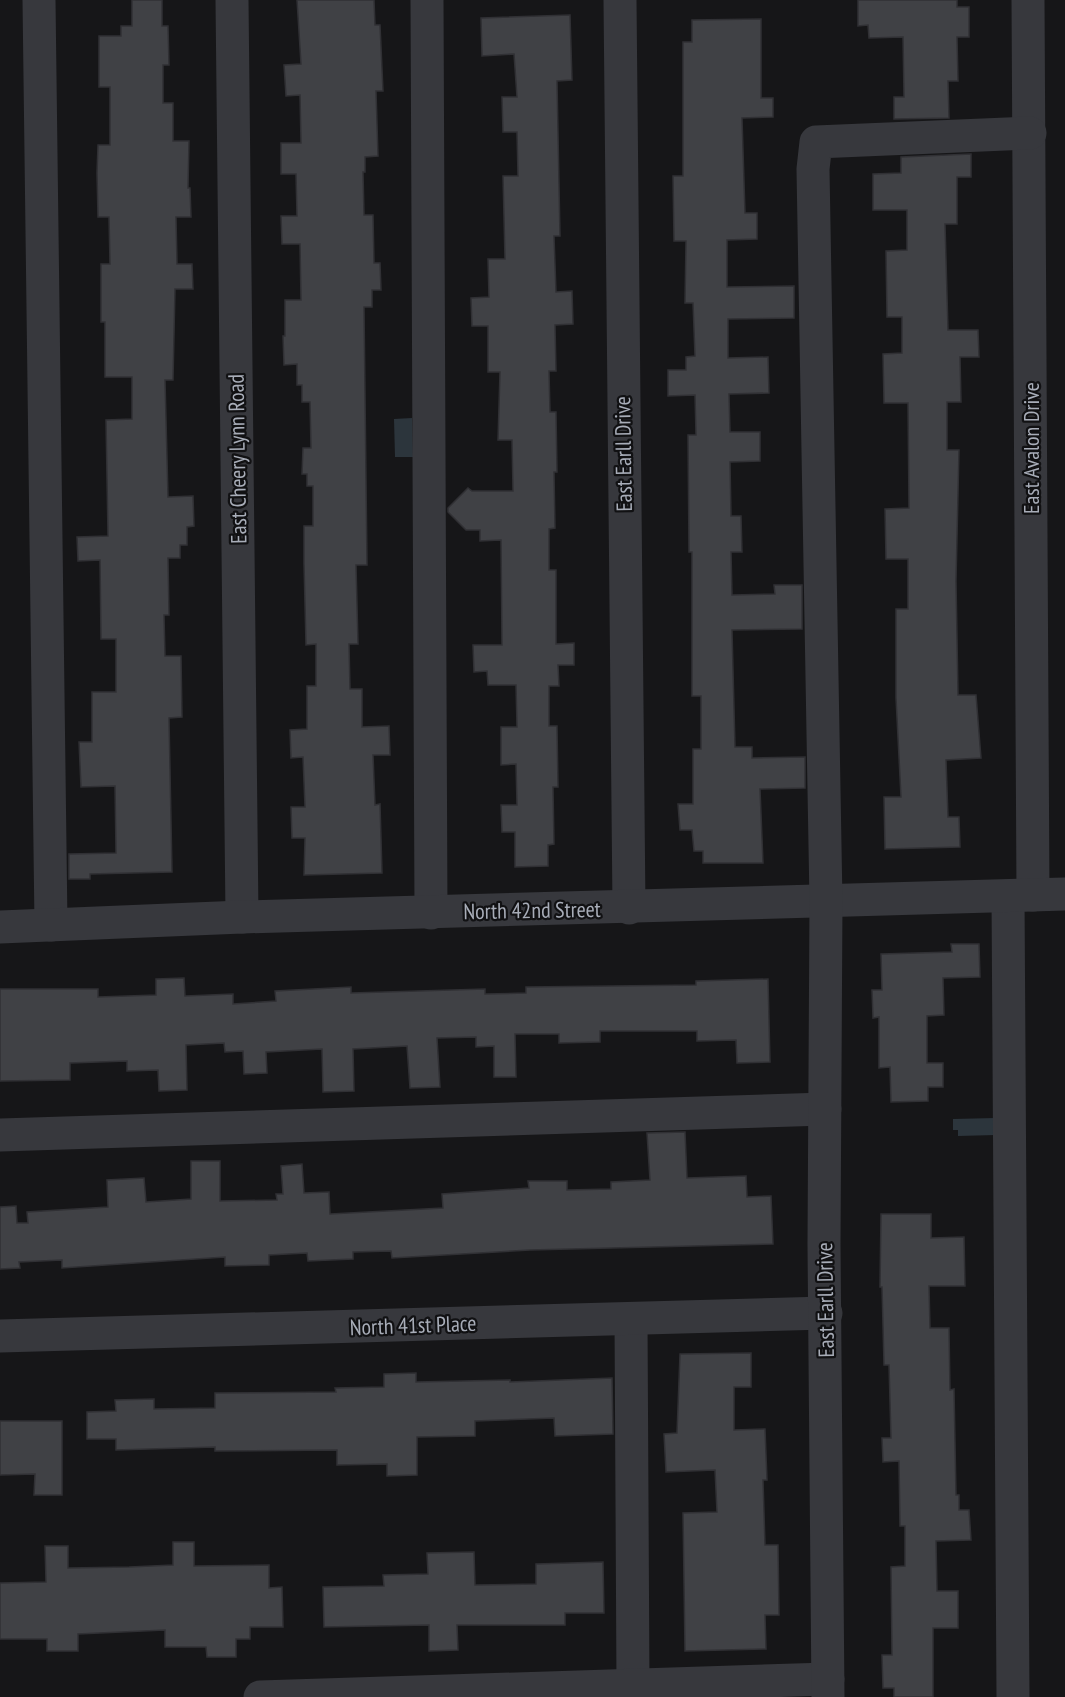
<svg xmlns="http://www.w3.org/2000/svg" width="1065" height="1697" font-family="'PT Sans Narrow',sans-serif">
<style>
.water{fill:#2c353c}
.building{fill:#404145;stroke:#303034;stroke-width:1.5}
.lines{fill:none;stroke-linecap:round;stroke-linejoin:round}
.minor{stroke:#37383d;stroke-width:33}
.labels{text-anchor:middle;stroke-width:4.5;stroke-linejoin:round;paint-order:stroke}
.street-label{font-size:22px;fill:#a8adb8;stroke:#111113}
</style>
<rect width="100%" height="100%" fill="#161618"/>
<g class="water">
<polygon points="412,418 413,457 395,457 394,419"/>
<polygon points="995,1118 996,1135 958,1136 958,1130 953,1130 953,1119"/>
</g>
<g class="building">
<polygon points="132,0 162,0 162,26 168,26 169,65 163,65 163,103 173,103 173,141 189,141 188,188 190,188 191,217 176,217 177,264 192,264 193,289 175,289 173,380 165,380 168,497 193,496 194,526 187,527 187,545 180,545 180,558 168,558 169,615 164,615 165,656 181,656 182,717 169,718 172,872 90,874 90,879 69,879 69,854 116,853 115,786 81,787 79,742 92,742 92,692 116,692 116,639 101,639 100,560 78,561 77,537 108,536 106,420 132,419 132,377 105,377 105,322 101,322 101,264 110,264 109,217 98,217 97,173 98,145 110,145 110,87 99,87 99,36 121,36 121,26 132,26"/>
<polygon points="297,0 374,0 375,25 380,25 383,91 376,91 378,156 365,157 365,172 363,172 364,215 373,215 374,263 380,263 381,290 372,290 372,307 364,307 367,565 356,565 358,644 349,644 350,689 362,689 362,727 389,726 390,755 373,755 375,805 380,804 382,873 304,875 305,838 292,838 291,807 305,807 303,757 291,758 290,730 307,729 307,686 316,686 316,644 306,645 304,564 304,526 313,526 313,486 307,486 307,474 302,474 303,448 311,448 310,402 302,402 302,385 297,385 297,364 284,365 283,336 285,336 285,300 301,300 300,244 282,244 281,216 297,216 296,174 281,174 281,143 301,143 300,95 286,96 284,65 301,64"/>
<polygon points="858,0 957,0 957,7 969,7 969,37 957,37 958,81 948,81 949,118 894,119 894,97 904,97 903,37 869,38 868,25 858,26"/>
<polygon points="570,15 572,80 557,81 560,236 554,236 556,292 572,291 573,324 555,325 556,371 549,371 550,412 556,412 557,472 554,472 555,528 549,529 549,570 556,570 556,644 574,643 574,665 558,665 559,686 549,686 549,726 557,726 558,787 553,787 554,844 548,845 548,866 515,867 515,832 502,832 501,805 517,805 516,764 501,765 501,727 517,727 516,685 488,685 487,671 474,672 473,645 502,645 501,540 480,541 480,530 466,530 448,512 448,508 468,488 472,491 513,491 512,440 498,440 500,372 488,372 488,326 472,326 471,298 489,297 488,259 505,259 503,176 518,176 517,132 503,132 502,97 517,97 514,54 482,56 481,18"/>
<polygon points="761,19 761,98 773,98 773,117 742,118 745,213 757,213 757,239 727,240 727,287 794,286 794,318 728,319 728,358 768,357 769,393 729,394 730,432 760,432 760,461 730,462 731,516 741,516 742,552 731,552 732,595 775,594 774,585 802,585 802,629 732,630 735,747 752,747 752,758 805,757 805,788 760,789 763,863 703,863 703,851 694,851 692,830 680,830 678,804 693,804 693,749 701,749 701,696 692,696 692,552 689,552 688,435 696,435 695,395 668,396 668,370 686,370 686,357 695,356 693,303 685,303 686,241 674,241 673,176 683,176 683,42 692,42 692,20"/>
<polygon points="971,154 971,177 957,177 957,224 945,224 948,330 978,330 979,357 960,357 961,402 947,402 947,450 959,450 956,581 958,695 976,695 981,758 946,760 948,817 959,817 960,847 885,849 884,797 901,797 896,698 896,609 908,609 908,559 886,559 885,509 909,508 908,403 884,403 883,354 902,353 902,317 887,317 886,251 907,250 907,210 873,210 873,174 901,173 901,157"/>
<polygon points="951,944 979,944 980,977 943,978 944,1015 927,1016 927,1063 943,1063 943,1087 928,1087 928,1101 891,1102 890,1067 879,1068 879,1017 873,1018 872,990 882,990 881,954 952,952"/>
<polygon points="184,978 185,996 233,994 233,1004 276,1001 275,991 351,987 351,993 485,989 485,994 526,993 526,987 696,985 696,981 768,979 770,1062 737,1063 736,1040 697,1041 697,1031 600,1031 600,1042 559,1043 559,1034 515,1034 516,1077 494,1077 494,1046 476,1047 476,1037 437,1038 440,1087 410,1088 407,1046 353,1049 354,1091 323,1092 322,1049 266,1052 267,1073 244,1074 243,1051 225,1052 224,1043 186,1045 187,1090 159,1091 158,1070 127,1071 127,1061 70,1063 70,1080 0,1081 0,989 98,989 98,997 156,995 156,979"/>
<polygon points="685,1132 687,1178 746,1176 747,1197 771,1196 773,1244 530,1250 392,1258 391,1251 353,1252 353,1259 308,1261 307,1253 269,1255 269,1265 225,1266 225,1257 62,1268 62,1260 19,1262 20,1268 0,1269 0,1207 16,1206 17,1223 28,1223 27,1212 108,1207 107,1180 144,1178 146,1202 191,1199 191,1161 220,1161 220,1201 277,1200 276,1194 283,1194 281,1166 302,1164 304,1193 329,1192 330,1214 443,1208 442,1194 529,1188 528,1181 567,1181 567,1190 611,1189 611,1182 650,1180 647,1133"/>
<polygon points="881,1214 931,1214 931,1238 964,1237 965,1286 929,1286 930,1328 949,1328 950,1390 954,1389 956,1495 959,1495 959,1510 969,1510 971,1540 936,1541 937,1591 958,1591 958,1628 933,1628 933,1697 894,1697 894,1688 883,1688 882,1655 892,1655 891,1567 905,1566 905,1526 900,1526 899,1461 883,1462 882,1438 891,1438 889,1365 884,1365 882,1287 880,1287"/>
<polygon points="751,1353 751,1387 734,1387 734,1430 765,1429 767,1480 763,1480 765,1545 778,1545 779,1615 765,1615 766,1649 685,1651 683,1513 717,1512 715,1470 666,1472 664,1434 677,1433 680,1354"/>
<polygon points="416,1373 416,1382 510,1380 510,1382 612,1378 613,1434 555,1436 554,1418 475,1421 475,1436 417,1437 417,1475 387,1476 387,1464 337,1465 337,1450 215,1451 215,1447 116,1450 116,1439 87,1439 87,1412 116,1411 115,1400 154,1399 154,1409 215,1408 215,1393 336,1392 335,1388 384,1387 384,1374"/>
<polygon points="0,1421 62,1421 62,1495 34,1495 35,1474 0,1475"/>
<polygon points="173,1542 194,1542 194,1566 269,1565 269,1588 282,1587 283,1627 250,1627 250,1639 236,1639 236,1657 207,1657 206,1647 165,1647 165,1630 78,1634 78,1651 47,1651 47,1639 0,1639 0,1583 46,1582 45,1546 68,1546 68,1568 129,1567 173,1565"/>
<polygon points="474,1552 475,1585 536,1584 536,1564 603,1562 604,1613 565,1613 565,1625 457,1625 458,1650 429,1651 429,1625 324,1627 323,1587 384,1586 383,1575 428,1574 427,1553"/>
</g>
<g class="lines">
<g class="minor">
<polyline points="39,0 51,925"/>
<polyline points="232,0 242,917"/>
<polyline points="427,0 431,913"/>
<polyline points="620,0 629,908"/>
<polyline points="1028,0 1033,895"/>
<polyline points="1008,896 1013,1697"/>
<polyline points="0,927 242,917 1065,894"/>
<polyline points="0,1135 825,1109"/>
<polyline points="631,1319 633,1686"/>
<polyline points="0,1336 826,1313"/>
<polyline points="260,1697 828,1679"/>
<polyline points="828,1697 824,1244 826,902 813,169 816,142 1030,133"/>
</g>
</g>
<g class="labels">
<g class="street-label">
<text transform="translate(1031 448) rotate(-90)" y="8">East Avalon Drive</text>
<text transform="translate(623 454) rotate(-91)" y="8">East Earll Drive</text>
<text transform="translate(237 459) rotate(-91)" y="8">East Cheery Lynn Road</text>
<text transform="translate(532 910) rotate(-1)" y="8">North 42nd Street</text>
<text transform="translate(825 1300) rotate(-91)" y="8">East Earll Drive</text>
<text transform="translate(413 1325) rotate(-2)" y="8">North 41st Place</text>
</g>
</g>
</svg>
